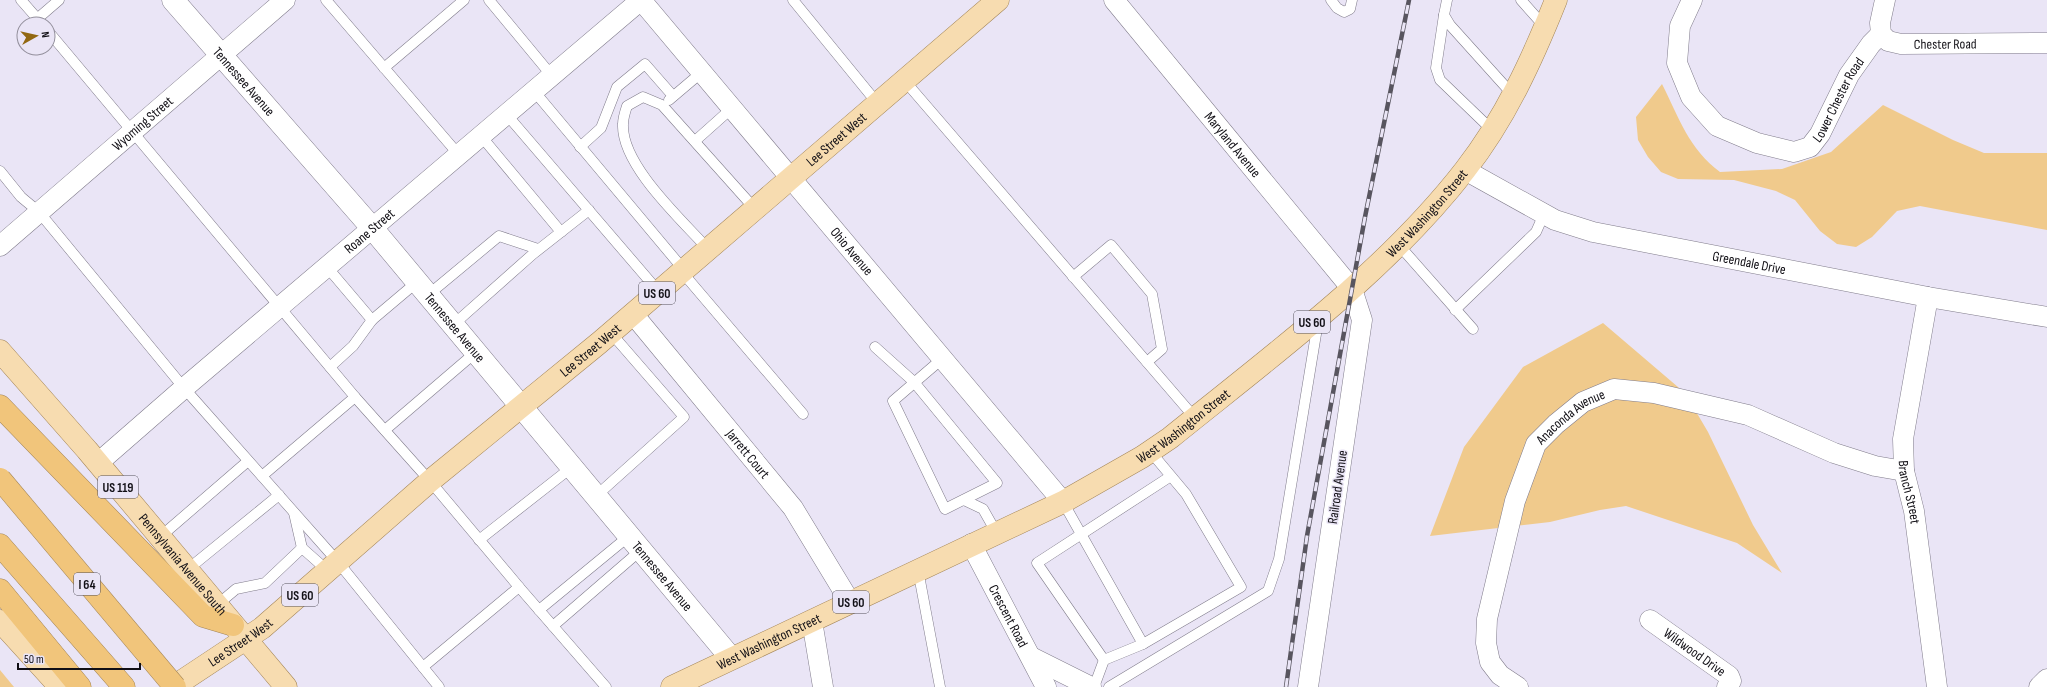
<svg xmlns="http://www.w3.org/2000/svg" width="2047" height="687" font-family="'Sofia Sans Condensed',sans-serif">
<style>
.green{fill:#f0ca8c}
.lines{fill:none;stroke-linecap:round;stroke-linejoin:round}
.service-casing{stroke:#807c8b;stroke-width:11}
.minor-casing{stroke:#807c8b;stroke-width:21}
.tertiary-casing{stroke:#807c8b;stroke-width:23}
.primary-casing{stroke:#a38557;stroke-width:23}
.motorway-casing{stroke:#a38557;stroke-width:23}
.service{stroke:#fff;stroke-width:10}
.minor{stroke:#fff;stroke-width:20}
.tertiary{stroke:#fff;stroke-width:22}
.primary{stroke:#f7dcb0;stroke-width:22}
.motorway{stroke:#f1c57b;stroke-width:22}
.rail-casing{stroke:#58555f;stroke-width:4.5}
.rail{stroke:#eae5f6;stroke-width:3;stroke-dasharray:9;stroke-linecap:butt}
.motorway-bridge-casing{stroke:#a38557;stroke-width:23;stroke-linecap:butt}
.motorway-bridge{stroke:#f1c57b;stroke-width:22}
.labels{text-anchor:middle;stroke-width:3;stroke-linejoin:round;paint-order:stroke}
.shield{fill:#eae5f6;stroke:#524f58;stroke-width:1}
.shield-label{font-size:13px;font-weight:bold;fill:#110f15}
.street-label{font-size:14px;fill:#110f15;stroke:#eae5f6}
</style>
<rect width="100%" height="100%" fill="#eae5f6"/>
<g class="green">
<path d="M1662,84c17,34 27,65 58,88l62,-3 49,-17 52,-47 70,35 31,13h63v77l-127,-24 -23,5 -25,26 -16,10 -19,-3 -17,-13 -25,-31 -19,-9 -42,-11 -56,-1 -17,-7 -13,-15 -10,-17 -2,-23z"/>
<polygon points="1603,323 1685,393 1708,432 1753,525 1782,573 1737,543 1626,506 1600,510 1550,522 1430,536 1464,447 1523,367"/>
<polygon points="0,670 14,687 0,687"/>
</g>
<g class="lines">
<g class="service-casing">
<g id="service">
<polyline points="21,0 42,24"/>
<polyline points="326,0 459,155"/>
<polyline points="489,0 552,76"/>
<polyline points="793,0 878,104"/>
<polyline points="1331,0 1337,8 1344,12 1350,9 1352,0"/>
<polyline points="1447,0 1444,15 1450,25 1513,95"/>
<polyline points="1521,0 1545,27"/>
<polyline points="1444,15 1436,68 1440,80 1492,130"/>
<polyline points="37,19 59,0"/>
<polyline points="48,31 355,397 430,481 519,587 423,667"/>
<polyline points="384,68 464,0"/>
<polyline points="904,80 1195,418"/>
<polyline points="534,91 684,270"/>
<polyline points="669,100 702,72"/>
<polyline points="507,115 659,292"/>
<polyline points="481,136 561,232"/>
<polyline points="695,141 732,108"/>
<polyline points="580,147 601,128 617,87 645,64 673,96"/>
<polyline points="0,171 21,197 39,212 184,388 338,562 439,687"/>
<polyline points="1398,244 1473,329"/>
<path d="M708,249c-26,-29 -87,-84 -85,-125 0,-6 2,-12 4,-18l16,-9 19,8 93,104"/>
<polyline points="327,267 372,320"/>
<polyline points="682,272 803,414"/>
<polyline points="1073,277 1111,245 1152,294 1162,349 1147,362"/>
<polyline points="428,295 499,236 538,249"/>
<polyline points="1455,310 1536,232 1544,214"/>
<polyline points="453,325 533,254 589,210"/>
<polyline points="875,347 914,382 997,483 945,509 893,401 943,358"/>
<polyline points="330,367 353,346 372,320 417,282"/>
<polyline points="385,430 476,352"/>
<polyline points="1150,451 1186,494 1241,587 1143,644 1104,660 1037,563 1171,476"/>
<polyline points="262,476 355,397"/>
<polyline points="596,496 684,417 611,333"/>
<polyline points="964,500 983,509 996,532"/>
<polyline points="1063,502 1143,644"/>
<polyline points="294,513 302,548"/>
<polyline points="160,537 248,461"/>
<polyline points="479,540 572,467"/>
<polyline points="187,570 279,495"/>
<polyline points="918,570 940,687"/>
<polyline points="519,587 606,687"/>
<polyline points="217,605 236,589 265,583 302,548 328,571"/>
<polyline points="539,610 629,536"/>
<polyline points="553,626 641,550"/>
<polyline points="1094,687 1104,660"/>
<polyline points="1109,687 1268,591 1279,559 1318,322"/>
</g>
</g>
<g class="minor-casing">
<g id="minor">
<path id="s1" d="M641,0l422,502"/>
<path id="s2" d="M1114,0l238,289 10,31 -54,367"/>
<path id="s3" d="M1692,0l-12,26 -3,37 14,34 26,29 40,17 37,9 16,-5 10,-13 29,-59 22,-31 10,-10"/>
<path id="s4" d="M1885,0l-5,23 1,11 7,7 13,3 146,-1"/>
<path id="s5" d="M1465,170l90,50 38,12 335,65 119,20"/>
<path id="s6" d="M0,246l285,-246"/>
<path id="s7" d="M1928,297l-25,142 1,32 10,40 23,176"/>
<path id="s8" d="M633,314l160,194 57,94"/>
<path id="s9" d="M98,463l86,-75 457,-388"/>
<path id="s10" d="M971,544l75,143"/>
<path id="s11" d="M1650,620l79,56 2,5 -4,6"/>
<polyline points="812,621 823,687"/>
<polyline points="1031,657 1091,687"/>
<path id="s12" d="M1518,687l-18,-12 -10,-13 -4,-19 1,-24 28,-118 21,-57 20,-20 27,-22 31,-13 40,4 94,22 86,38 41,13 29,5"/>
<polyline points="2039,687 2047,679"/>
</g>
</g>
<g class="tertiary-casing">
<g id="tertiary">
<path id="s13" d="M173,0l200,229 358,429"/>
</g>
</g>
<g class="primary-casing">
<g id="primary">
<path id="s14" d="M0,351l87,99 199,237"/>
<polyline points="0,621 60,687"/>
<path id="s15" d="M173,687l89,-59 168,-147 169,-138 399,-343"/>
<path id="s16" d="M672,687l391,-185 79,-45 28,-19c100,-81 215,-165 295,-268 40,-51 67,-110 91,-170"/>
</g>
</g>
<g class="motorway-casing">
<g id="motorway">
<polyline points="0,406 203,616 233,625"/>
<polyline points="0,545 124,687"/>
<polyline points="0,590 80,687"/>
</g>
</g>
<use href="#service" class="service"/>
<use href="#minor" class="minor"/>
<use href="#tertiary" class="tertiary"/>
<use href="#primary" class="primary"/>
<use href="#motorway" class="motorway"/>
<g class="rail-casing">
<polyline id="rail" points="1286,687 1307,536 1365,217 1409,0"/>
</g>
<use href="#rail" class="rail"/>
<g class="motorway-bridge-casing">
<polyline id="motorway-bridge" points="0,479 175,687"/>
</g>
<use href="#motorway-bridge" class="motorway-bridge"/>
</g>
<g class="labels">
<g class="shield">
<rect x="639" y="282" width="36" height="22" rx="3"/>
<rect x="1294" y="311" width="36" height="22" rx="3"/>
<rect x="98" y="476" width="40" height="22" rx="3"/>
<rect x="74" y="573" width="26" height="22" rx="3"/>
<rect x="282" y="584" width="36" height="22" rx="3"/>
<rect x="833" y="591" width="36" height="22" rx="3"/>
</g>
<g class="shield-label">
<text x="657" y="298">US 60</text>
<text x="1312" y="327">US 60</text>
<text x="118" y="492">US 119</text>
<text x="87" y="589">I 64</text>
<text x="300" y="600">US 60</text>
<text x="851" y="607">US 60</text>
</g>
<g class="street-label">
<text dy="5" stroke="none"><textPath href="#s4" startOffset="102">Chester Road</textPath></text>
<text dy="5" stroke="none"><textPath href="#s13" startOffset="108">Tennessee Avenue</textPath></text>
<text dy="5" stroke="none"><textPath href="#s3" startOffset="295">Lower Chester Road</textPath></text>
<text dy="5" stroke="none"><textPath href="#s6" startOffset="188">Wyoming Street</textPath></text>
<text dy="5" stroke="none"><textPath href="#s15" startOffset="861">Lee Street West</textPath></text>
<text dy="5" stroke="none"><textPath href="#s2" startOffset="187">Maryland Avenue</textPath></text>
<text dy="5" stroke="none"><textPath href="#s16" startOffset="899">West Washington Street</textPath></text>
<text dy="5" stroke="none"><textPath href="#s9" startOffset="357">Roane Street</textPath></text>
<text dy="5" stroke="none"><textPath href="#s1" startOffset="328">Ohio Avenue</textPath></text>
<text dy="5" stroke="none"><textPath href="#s5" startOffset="302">Greendale Drive</textPath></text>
<text dy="5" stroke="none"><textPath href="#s13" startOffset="432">Tennessee Avenue</textPath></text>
<text dy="5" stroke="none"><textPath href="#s15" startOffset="537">Lee Street West</textPath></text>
<text dy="5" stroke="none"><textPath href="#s12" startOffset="308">Anaconda Avenue</textPath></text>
<text dy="5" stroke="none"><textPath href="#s16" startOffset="575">West Washington Street</textPath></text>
<text dy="5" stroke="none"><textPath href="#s8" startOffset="181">Jarrett Court</textPath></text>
<text transform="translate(1337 487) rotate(-82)" y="5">Railroad Avenue</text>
<text dy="5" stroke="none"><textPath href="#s7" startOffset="198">Branch Street</textPath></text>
<text dy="5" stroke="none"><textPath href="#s14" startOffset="281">Pennsylvania Avenue South</textPath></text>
<text dy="5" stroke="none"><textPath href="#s13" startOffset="756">Tennessee Avenue</textPath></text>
<text dy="5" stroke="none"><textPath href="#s10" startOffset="81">Crescent Road</textPath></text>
<text dy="5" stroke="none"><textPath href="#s15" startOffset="81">Lee Street West</textPath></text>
<text dy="5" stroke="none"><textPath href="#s16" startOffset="107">West Washington Street</textPath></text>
<text dy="5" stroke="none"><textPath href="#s11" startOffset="55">Wildwood Drive</textPath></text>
</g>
</g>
<g transform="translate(36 36) rotate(82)"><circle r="19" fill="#eae5f6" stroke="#938f9c"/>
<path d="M0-3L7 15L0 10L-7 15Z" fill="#926811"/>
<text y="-6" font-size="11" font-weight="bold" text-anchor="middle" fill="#110f15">N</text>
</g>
<path d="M18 663v6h122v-6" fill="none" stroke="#110f15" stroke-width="2"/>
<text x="24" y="663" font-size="12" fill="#110f15" stroke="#eae5f6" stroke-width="3" paint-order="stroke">50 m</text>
</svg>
